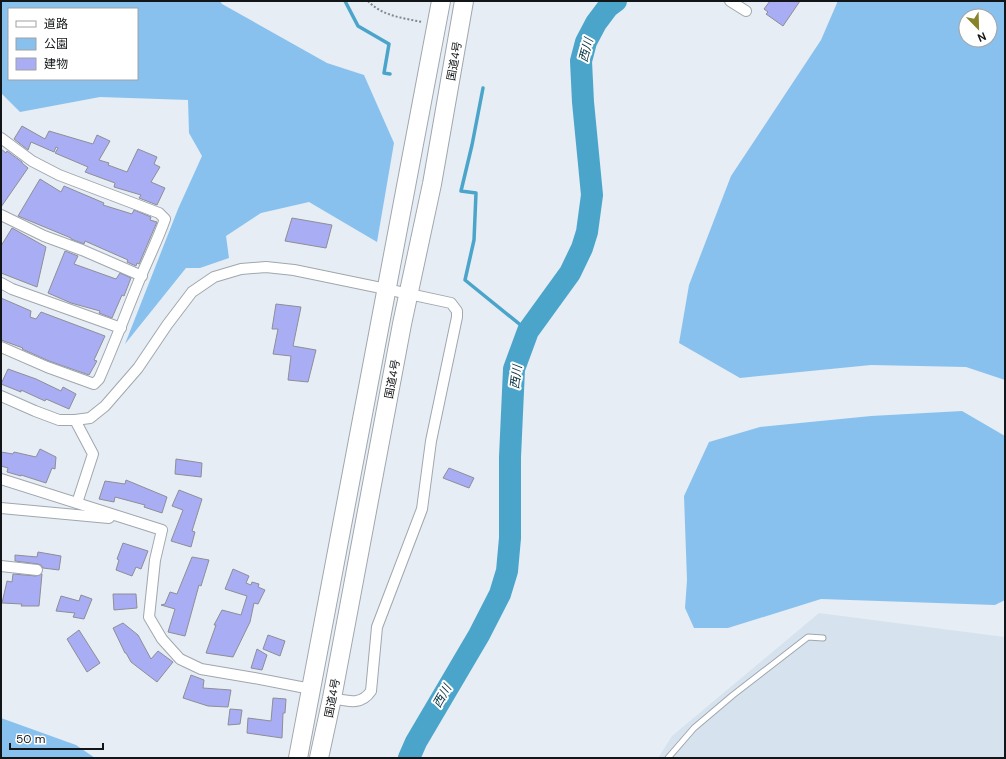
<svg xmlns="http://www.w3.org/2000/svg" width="1006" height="759" font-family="'DM Sans','Noto Sans JP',sans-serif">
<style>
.built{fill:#d6e3ef}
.green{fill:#89c1ee;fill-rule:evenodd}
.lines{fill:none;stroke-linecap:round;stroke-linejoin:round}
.stream{stroke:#4ba5cb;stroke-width:3.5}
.river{stroke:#4ba5cb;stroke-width:22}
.building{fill:#a9adf4;stroke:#8e8e96}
.lane-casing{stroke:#a0a7ad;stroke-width:7}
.street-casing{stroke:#a0a7ad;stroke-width:12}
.highway-casing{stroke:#a0a7ad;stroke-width:20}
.path{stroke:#82878c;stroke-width:2;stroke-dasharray:2 2;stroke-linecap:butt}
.lane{stroke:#fff;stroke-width:5}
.street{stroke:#fff;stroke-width:10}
.highway{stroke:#fff;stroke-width:18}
.labels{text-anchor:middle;stroke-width:4;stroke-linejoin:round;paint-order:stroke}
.street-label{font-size:11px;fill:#131618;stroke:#fff}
.water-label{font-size:12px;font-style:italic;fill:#093343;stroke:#fff}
</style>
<rect width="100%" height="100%" fill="#e6edf4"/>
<polygon class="built" points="819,613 1005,637 1005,758 658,758 672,736"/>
<g class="green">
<path d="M1,1h219l2,3 105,59 37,12 30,68 -17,99 -68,-40 -48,11 -35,23 3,22 -29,10h-14l-61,76 53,-135 24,-53 -13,-23 -1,-33 -88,-3 -80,15 -19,-19zM9,9h128v70h-128z"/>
<path d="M837,1h168v379l-39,-13 -95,-2 -131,13 -61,-35 10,-58 42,-109 90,-136 16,-37zM966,16h24v24h-24z"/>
<polygon points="962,411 1005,436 1005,600 995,605 821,599 728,628 694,628 685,608 687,580 684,496 709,442 760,427 871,416"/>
<polygon points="1,718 76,745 95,758 1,758"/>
</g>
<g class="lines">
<g class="stream">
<polyline points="345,1 358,26 389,44 384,73 390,74"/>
<polyline points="483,88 472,145 461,191 476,193 474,240 465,280 528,331"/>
</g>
<polyline class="river" points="409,758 416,742 479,635 500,594 507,571 510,538 510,457 514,369 528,331 570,273 582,248 587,232 592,195 583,102 581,61 586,42 596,23 608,7 616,1"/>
</g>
<g class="building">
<polygon points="770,1 800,1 783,26 766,14 768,12 764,9"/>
<polygon points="22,126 45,139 49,131 93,144 97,135 110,141 99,160 109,163 108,165 127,172 138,149 157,157 154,164 160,167 151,182 165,188 157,205 139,198 141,195 114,187 115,183 85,172 88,167 55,153 58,148 56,147 54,152 31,142 28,150 14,139"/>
<polygon points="1,149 6,153 7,151 22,162 22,163 28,168 1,207"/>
<polygon points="40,179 61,192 64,186 104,203 103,205 132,214 134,210 151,217 150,220 157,222 139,264 137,263 136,266 127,262 128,260 85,241 84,244 71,239 71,238 18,216"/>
<polygon points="292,218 332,225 326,248 285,241"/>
<polygon points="12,228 46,247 37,287 1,273 1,246"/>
<polygon points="65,251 78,256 74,264 116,279 120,273 131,278 124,296 122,295 112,318 99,313 100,311 71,303 48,293"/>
<polygon points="1,298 31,311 30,317 36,319 41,312 105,336 94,360 97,361 89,375 49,361 22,349 23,348 1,340"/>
<polygon points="276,304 301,307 293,346 316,350 308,382 288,380 291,356 273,354 278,329 272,329"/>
<polygon points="8,369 36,379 61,391 63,387 76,394 69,409 46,399 45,401 21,390 21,392 1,384"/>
<polygon points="40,449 56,457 55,469 52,468 46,483 21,475 21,476 7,472 8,468 1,466 1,452 13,454 14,452 36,457"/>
<polygon points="176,459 202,463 201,477 175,474"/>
<polygon points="449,468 474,478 469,488 443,478"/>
<polygon points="126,480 167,497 162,513 144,507 145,505 115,497 114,502 99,499 105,481 125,484"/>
<polygon points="179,490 202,499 192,531 195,532 191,547 171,541 183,510 172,506"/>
<polygon points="123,543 148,551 141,569 136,567 132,576 116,570 119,560 117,559"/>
<polygon points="38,552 61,556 59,570 43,568 41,565 38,564 15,561 15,555 37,557"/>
<polygon points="192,557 209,560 201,586 199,585 185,636 168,632 175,609 161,605 165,604 170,592 177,594"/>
<polygon points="233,569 249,576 246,583 251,585 252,582 259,584 258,587 265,590 258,604 254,603 250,622 233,657 206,653 216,625 214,625 222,610 241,615 247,596 225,589"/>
<polygon points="13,574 36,576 42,574 39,606 21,606 22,604 2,603 7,581 12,582"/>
<polygon points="113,594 136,594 137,608 114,610"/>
<polygon points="81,595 92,599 84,619 73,617 75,613 56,611 61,596 79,601"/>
<polygon points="123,623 138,635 151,659 158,651 173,662 157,682 131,662 126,653 125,653 113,628"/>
<polygon points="79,630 100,663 87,672 67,639"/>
<polygon points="268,635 285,641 280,656 263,649"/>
<polygon points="257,649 267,655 262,670 251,668"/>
<polygon points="191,675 204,680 203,688 231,690 228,707 208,706 183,698"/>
<polygon points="273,698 286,699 285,713 283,713 282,738 247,733 248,718 271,721"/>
<polygon points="230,709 242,710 240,724 228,725"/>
</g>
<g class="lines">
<g class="lane-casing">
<polyline id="lane" points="668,758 694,728 733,695 808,637 823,638"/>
</g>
<g class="street-casing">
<g id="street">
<polyline points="730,1 746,11"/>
<path d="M1,138l31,23 27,14 100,38 6,6c-7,20 -16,38 -24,57 -14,34 -27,69 -42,103l-5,5 -47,-17 -46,-20"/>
<polyline points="1,215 44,236 82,250 142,276"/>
<polyline points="1,283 12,289 121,328"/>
<path d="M1,396l34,15 24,9h16l15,-2 15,-12 33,-38 29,-43 25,-33 22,-15 27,-8 25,-2 28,3 92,19 65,14 6,8v6l-26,124 -9,68 -45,118 -6,64c-10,15 -24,10 -39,7"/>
<polyline points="75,420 93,454 77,503"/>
<polyline points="1,479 162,530 155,560 149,617 162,639 180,659 201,669 254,678 311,689"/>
<polyline points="1,508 109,518"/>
<polyline points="1,566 37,570"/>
</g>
</g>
<g class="highway-casing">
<g id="highway">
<polyline points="298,758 441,1"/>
<polyline points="319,758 332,698 402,324 432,184 464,1"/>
</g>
</g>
<path class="path" d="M368,1c14,15 35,17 54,21"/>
<use href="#lane" class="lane"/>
<use href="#street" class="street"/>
<use href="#highway" class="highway"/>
</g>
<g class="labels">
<g class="street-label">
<text transform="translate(454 61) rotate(-80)" y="4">国道4号</text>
<text transform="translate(392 379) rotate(-79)" y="4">国道4号</text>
<text transform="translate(332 698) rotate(-79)" y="4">国道4号</text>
</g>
<g class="water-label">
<text transform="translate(586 50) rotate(-75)" y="4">西川</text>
<text transform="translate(516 377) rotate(-83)" y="4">西川</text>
<text transform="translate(442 696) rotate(-60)" y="4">西川</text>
</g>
</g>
<rect width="1006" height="759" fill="none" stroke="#131618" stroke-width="4"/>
<rect x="8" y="8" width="130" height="72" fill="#ffffff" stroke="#a1a2a3"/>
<rect x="16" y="21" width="20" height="6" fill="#ffffff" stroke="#a1a2a3"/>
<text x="44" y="28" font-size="12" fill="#131618">道路</text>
<rect x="16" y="38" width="20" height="12" fill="#89c1ee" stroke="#a1a2a3"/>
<text x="44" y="48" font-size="12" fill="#131618">公園</text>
<rect x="16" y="58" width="20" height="12" fill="#a9adf4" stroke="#a1a2a3"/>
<text x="44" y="68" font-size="12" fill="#131618">建物</text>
<g transform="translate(978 28) rotate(157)"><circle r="19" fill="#ffffff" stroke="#a1a2a3"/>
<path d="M0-3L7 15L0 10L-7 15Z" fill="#87832b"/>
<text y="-6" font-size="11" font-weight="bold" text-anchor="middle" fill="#131618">N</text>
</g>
<path d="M10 743v6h93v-6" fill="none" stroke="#131618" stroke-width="2"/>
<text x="16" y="743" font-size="12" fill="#131618" stroke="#ffffff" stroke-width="3" paint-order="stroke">50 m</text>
</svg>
